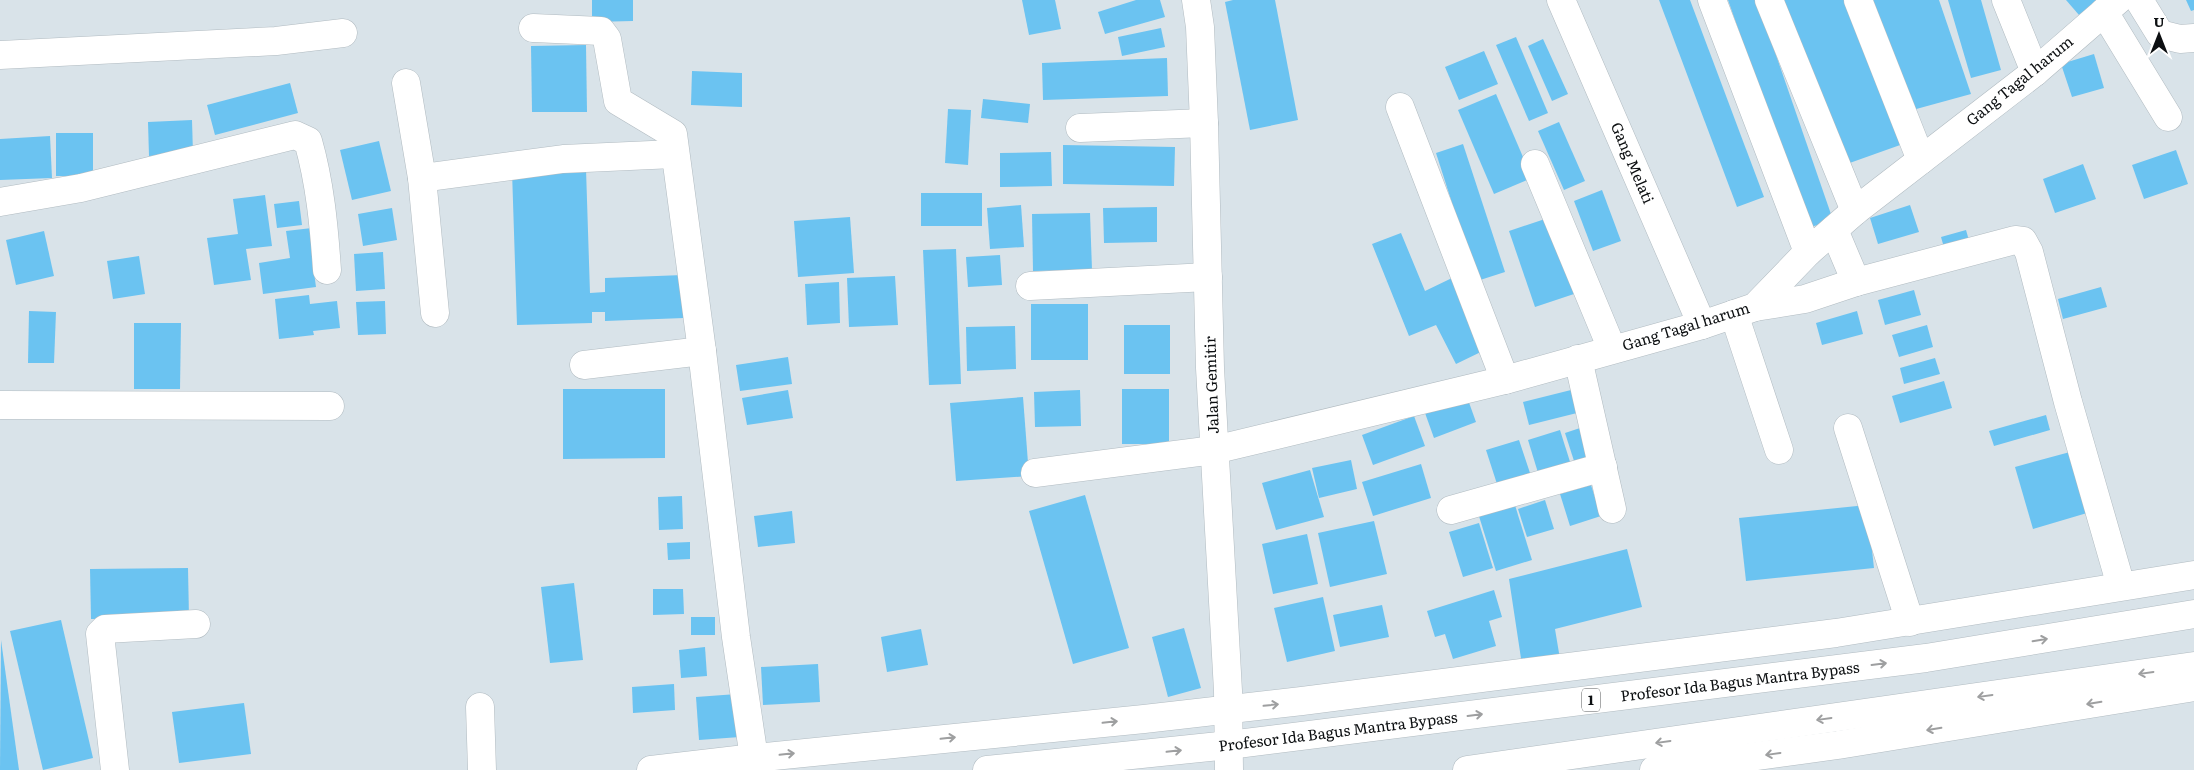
<svg xmlns="http://www.w3.org/2000/svg" width="2194" height="770" font-family="Literata,serif">
<style>
.building{fill:#6bc3f1}
.lines{fill:none;stroke-linecap:round;stroke-linejoin:round}
.minor-casing{stroke:#b1bbc1;stroke-width:29}
.highway-casing{stroke:#b1bbc1;stroke-width:29}
.minor{stroke:#fff;stroke-width:28}
.highway{stroke:#fff;stroke-width:28}
.oneway{stroke:#9e9fa0}
.labels{text-anchor:middle;stroke-width:4.5;stroke-linejoin:round;paint-order:stroke}
.shield{fill:#fff;stroke:#555758;stroke-width:1}
.shield-label{font-size:14px;font-weight:bold;fill:#0c0f11}
.street-label{font-size:15px;fill:#0c0f11;stroke:#fff}
</style>
<rect width="100%" height="100%" fill="#d9e3e9"/>
<g class="building">
<polygon points="592,0 633,0 633,21 592,22"/>
<polygon points="1022,0 1055,0 1061,29 1029,35"/>
<polygon points="1136,0 1160,0 1165,17 1105,34 1098,12"/>
<polygon points="1233,0 1275,0 1298,120 1250,130 1225,2"/>
<polygon points="1659,0 1690,0 1764,197 1737,207"/>
<polygon points="1728,0 1757,0 1833,220 1808,228"/>
<polygon points="1781,0 1851,0 1903,144 1844,165"/>
<polygon points="1871,0 1939,0 1971,94 1909,111"/>
<polygon points="1948,0 1981,0 2001,70 1971,78"/>
<polygon points="2066,0 2098,0 2079,15"/>
<polygon points="2186,0 2194,0 2194,10 2191,11"/>
<polygon points="1161,28 1165,47 1122,56 1118,37"/>
<polygon points="1516,37 1548,113 1529,121 1496,45"/>
<polygon points="1543,39 1568,94 1552,101 1528,46"/>
<polygon points="586,45 587,112 532,112 531,46"/>
<polygon points="1484,51 1498,84 1459,100 1445,67"/>
<polygon points="2094,54 2104,88 2072,97 2061,64"/>
<polygon points="1167,58 1168,96 1043,100 1042,63"/>
<polygon points="692,71 742,73 742,107 691,105"/>
<polygon points="290,83 298,113 215,135 207,105"/>
<polygon points="1496,94 1532,178 1494,194 1458,110"/>
<polygon points="983,99 1030,104 1028,123 981,118"/>
<polygon points="948,109 971,110 968,165 945,163"/>
<polygon points="192,120 193,154 149,156 148,122"/>
<polygon points="1559,122 1585,181 1564,190 1538,131"/>
<rect x="56" y="133" width="37" height="43"/>
<polygon points="50,136 52,178 0,180 0,139"/>
<polygon points="379,141 391,191 352,200 340,150"/>
<polygon points="1463,144 1505,272 1477,281 1436,153"/>
<polygon points="1063,145 1175,147 1174,186 1063,184"/>
<polygon points="2176,150 2188,184 2144,199 2132,165"/>
<polygon points="1051,152 1052,186 1000,187 1000,153"/>
<polygon points="2083,164 2096,199 2055,213 2043,179"/>
<polygon points="586,169 590,293 605,292 605,278 683,275 684,318 605,321 605,312 592,312 592,323 517,325 512,171"/>
<polygon points="1602,190 1621,241 1593,251 1574,201"/>
<rect x="921" y="193" width="61" height="33"/>
<polygon points="265,195 272,246 246,249 251,280 214,285 207,238 238,234 233,199"/>
<polygon points="299,201 302,225 277,228 274,204"/>
<polygon points="1021,205 1024,247 990,249 987,208"/>
<polygon points="1910,205 1919,232 1878,244 1870,218"/>
<polygon points="1157,207 1157,242 1104,243 1103,208"/>
<polygon points="392,208 397,240 363,246 358,214"/>
<polygon points="1090,213 1092,270 1033,271 1032,214"/>
<polygon points="850,217 854,273 798,277 794,221"/>
<polygon points="1551,217 1577,293 1535,307 1509,231"/>
<polygon points="312,228 313,265 316,287 263,294 259,263 290,258 286,231"/>
<polygon points="1966,230 1970,244 1945,251 1941,237"/>
<polygon points="44,231 54,276 16,285 6,240"/>
<polygon points="1401,233 1425,291 1452,278 1487,349 1456,364 1436,325 1409,336 1372,244"/>
<polygon points="956,249 961,384 929,385 923,250"/>
<polygon points="383,252 385,289 356,291 354,254"/>
<polygon points="1000,255 1002,285 968,287 966,257"/>
<polygon points="139,256 145,294 113,299 107,261"/>
<polygon points="895,276 898,325 849,327 847,278"/>
<polygon points="839,282 840,323 807,325 805,284"/>
<polygon points="2101,287 2107,307 2063,319 2058,299"/>
<polygon points="1914,290 1921,315 1885,325 1878,300"/>
<polygon points="309,295 310,304 337,301 340,328 313,331 314,335 279,339 275,299"/>
<polygon points="385,301 386,334 358,335 356,302"/>
<rect x="1031" y="304" width="57" height="56"/>
<polygon points="29,311 56,312 54,363 28,363"/>
<polygon points="1857,311 1863,334 1822,345 1816,323"/>
<polygon points="134,323 181,323 180,389 134,389"/>
<rect x="1124" y="325" width="46" height="49"/>
<polygon points="1927,325 1933,347 1899,357 1892,335"/>
<polygon points="1015,326 1016,369 967,371 966,327"/>
<polygon points="788,357 792,384 740,391 736,365"/>
<polygon points="1935,358 1940,374 1904,384 1900,368"/>
<polygon points="1944,381 1952,408 1900,423 1892,396"/>
<polygon points="563,389 665,389 665,458 563,459"/>
<rect x="1122" y="389" width="47" height="55"/>
<polygon points="1575,389 1581,412 1529,425 1523,402"/>
<polygon points="788,390 793,418 747,425 742,398"/>
<polygon points="1080,390 1081,426 1035,427 1034,392"/>
<polygon points="1023,397 1029,476 956,481 950,403"/>
<polygon points="1467,397 1476,422 1434,438 1425,413"/>
<polygon points="2046,415 2050,430 1994,446 1989,431"/>
<polygon points="1414,416 1425,446 1373,465 1362,435"/>
<polygon points="1583,427 1593,459 1575,464 1565,433"/>
<polygon points="1560,430 1571,465 1539,476 1528,440"/>
<polygon points="1519,440 1530,473 1497,484 1486,450"/>
<polygon points="2070,452 2087,513 2033,529 2015,467"/>
<polygon points="1351,460 1357,489 1319,498 1312,468"/>
<polygon points="1421,464 1431,498 1373,516 1362,482"/>
<polygon points="1310,470 1324,517 1276,530 1262,483"/>
<polygon points="1591,485 1601,516 1570,526 1560,494"/>
<polygon points="1085,495 1129,648 1073,664 1029,511"/>
<polygon points="682,496 683,529 659,530 658,497"/>
<polygon points="1545,500 1554,529 1527,537 1518,509"/>
<polygon points="1514,502 1532,560 1496,571 1478,513"/>
<polygon points="1867,505 1874,568 1746,581 1739,518"/>
<polygon points="792,511 795,543 758,547 754,516"/>
<polygon points="1374,521 1387,574 1330,587 1318,533"/>
<polygon points="1479,523 1493,568 1463,577 1449,532"/>
<polygon points="1307,534 1318,584 1273,594 1262,544"/>
<polygon points="690,542 690,559 668,560 667,543"/>
<polygon points="1627,549 1642,607 1555,629 1560,659 1522,665 1509,579"/>
<polygon points="188,568 189,618 91,619 90,569"/>
<polygon points="574,583 583,660 550,663 541,587"/>
<polygon points="653,589 683,589 684,614 653,615"/>
<polygon points="1494,590 1502,617 1489,621 1496,646 1453,659 1445,634 1435,637 1427,611"/>
<polygon points="1323,597 1335,651 1287,662 1274,608"/>
<polygon points="1382,605 1389,637 1340,647 1333,615"/>
<rect x="691" y="617" width="24" height="18"/>
<polygon points="61,620 93,758 43,770 10,631"/>
<polygon points="1184,628 1201,688 1168,697 1152,637"/>
<polygon points="921,629 928,665 887,672 881,637"/>
<polygon points="1,640 19,770 0,770"/>
<polygon points="705,647 707,676 681,678 679,650"/>
<polygon points="818,664 820,702 763,705 761,667"/>
<polygon points="674,684 675,710 633,713 632,687"/>
<polygon points="737,694 740,737 699,740 696,697"/>
<polygon points="244,703 251,754 179,763 172,712"/>
</g>
<g class="lines">
<g class="minor-casing">
<g id="minor">
<polyline points="1196,0 1200,27 1204,123 1210,368 1228,691 1229,770"/>
<polyline points="1561,0 1702,325"/>
<polyline points="1712,0 1808,252"/>
<polyline points="1769,0 1855,211"/>
<polyline points="1858,0 1921,160"/>
<polyline points="2006,0 2035,72"/>
<polyline points="2139,0 2160,34 2180,39 2194,38"/>
<polyline points="2104,12 2168,117"/>
<polyline points="533,28 601,31 607,39 618,101 673,134 702,351 736,637 754,758"/>
<polyline points="0,55 276,41 343,33"/>
<polyline points="406,83 422,178 435,313"/>
<polyline points="1400,107 1505,380"/>
<polyline points="1080,128 1204,123"/>
<polyline points="1535,164 1612,349"/>
<polyline points="422,178 563,159 674,154"/>
<path d="M0,202l81,-14 214,-53 13,6c12,42 16,85 19,129"/>
<polyline points="1834,230 1856,282"/>
<polyline points="1030,286 1208,277"/>
<polyline points="1755,307 1805,299 1856,282 2015,240 2023,241 2029,252 2068,402 2121,586"/>
<polyline points="1734,314 1779,450"/>
<polyline points="1578,359 1612,509"/>
<polyline points="584,365 702,351"/>
<polyline points="0,405 330,406"/>
<polyline points="1848,428 1910,622"/>
<polyline points="1035,473 1214,450 1505,380 1702,325 1755,307 1808,252 1855,211 2035,72 2118,0"/>
<polyline points="1451,510 1603,467"/>
<polyline points="480,707 482,770"/>
<polyline points="115,770 100,634 105,629 196,624"/>
<polyline points="651,770 754,758 1144,719 1302,701 1836,633 2194,575"/>
<polyline points="1654,770 1838,745 2194,687"/>
</g>
</g>
<g class="highway-casing">
<g id="highway">
<polyline points="987,770 1229,745 1926,658 2194,614"/>
<polyline points="1467,770 2194,666"/>
</g>
</g>
<use href="#minor" class="minor"/>
<use href="#highway" class="highway"/>
</g>
<defs><path id="oneway-shaft" d="M-6 0H5M1.5-3L5.5 0L1.5 3" fill="none" stroke-width="1.6" stroke-linecap="round" stroke-linejoin="round" transform="scale(1.25)"/></defs>
<g class="oneway">
<use href="#oneway-shaft" transform="translate(2040 640) rotate(-9)"/>
<use href="#oneway-shaft" transform="translate(1879 664) rotate(-7)"/>
<use href="#oneway-shaft" transform="translate(2146 673) rotate(172)"/>
<use href="#oneway-shaft" transform="translate(1985 696) rotate(172)"/>
<use href="#oneway-shaft" transform="translate(2094 703) rotate(171)"/>
<use href="#oneway-shaft" transform="translate(1271 705) rotate(-6)"/>
<use href="#oneway-shaft" transform="translate(1475 715) rotate(-7)"/>
<use href="#oneway-shaft" transform="translate(1824 719) rotate(172)"/>
<use href="#oneway-shaft" transform="translate(1110 722) rotate(-6)"/>
<use href="#oneway-shaft" transform="translate(1934 729) rotate(171)"/>
<use href="#oneway-shaft" transform="translate(948 738) rotate(-6)"/>
<use href="#oneway-shaft" transform="translate(1663 742) rotate(172)"/>
<use href="#oneway-shaft" transform="translate(1174 751) rotate(-6)"/>
<use href="#oneway-shaft" transform="translate(787 754) rotate(-6)"/>
<use href="#oneway-shaft" transform="translate(1773 754) rotate(172)"/>
</g>
<g class="labels">
<rect class="shield" x="1582" y="688.5" width="18" height="23" rx="4"/>
<g class="shield-label">
<text x="1591" y="705">1</text>
</g>
<g class="street-label">
<text transform="translate(2020 81) rotate(-39)" y="5">Gang Tagal harum</text>
<text transform="translate(1632 163) rotate(67)" y="5">Gang Melati</text>
<text transform="translate(1686 327) rotate(-17)" y="5">Gang Tagal harum</text>
<text transform="translate(1212 385) rotate(-92)" y="5">Jalan Gemitir</text>
<text transform="translate(1740 682) rotate(-7)" y="5">Profesor Ida Bagus Mantra Bypass</text>
<text transform="translate(1338 732) rotate(-7)" y="5">Profesor Ida Bagus Mantra Bypass</text>
</g>
</g>
<g transform="translate(2159 35)" stroke="#ffffff" stroke-width="4" paint-order="stroke">
<path d="M0-4L9 19L0 12L-9 19Z" fill="#0c0f11"/>
<text y="-8" font-size="14" font-weight="bold" text-anchor="middle" fill="#0c0f11">U</text>
</g>
</svg>
